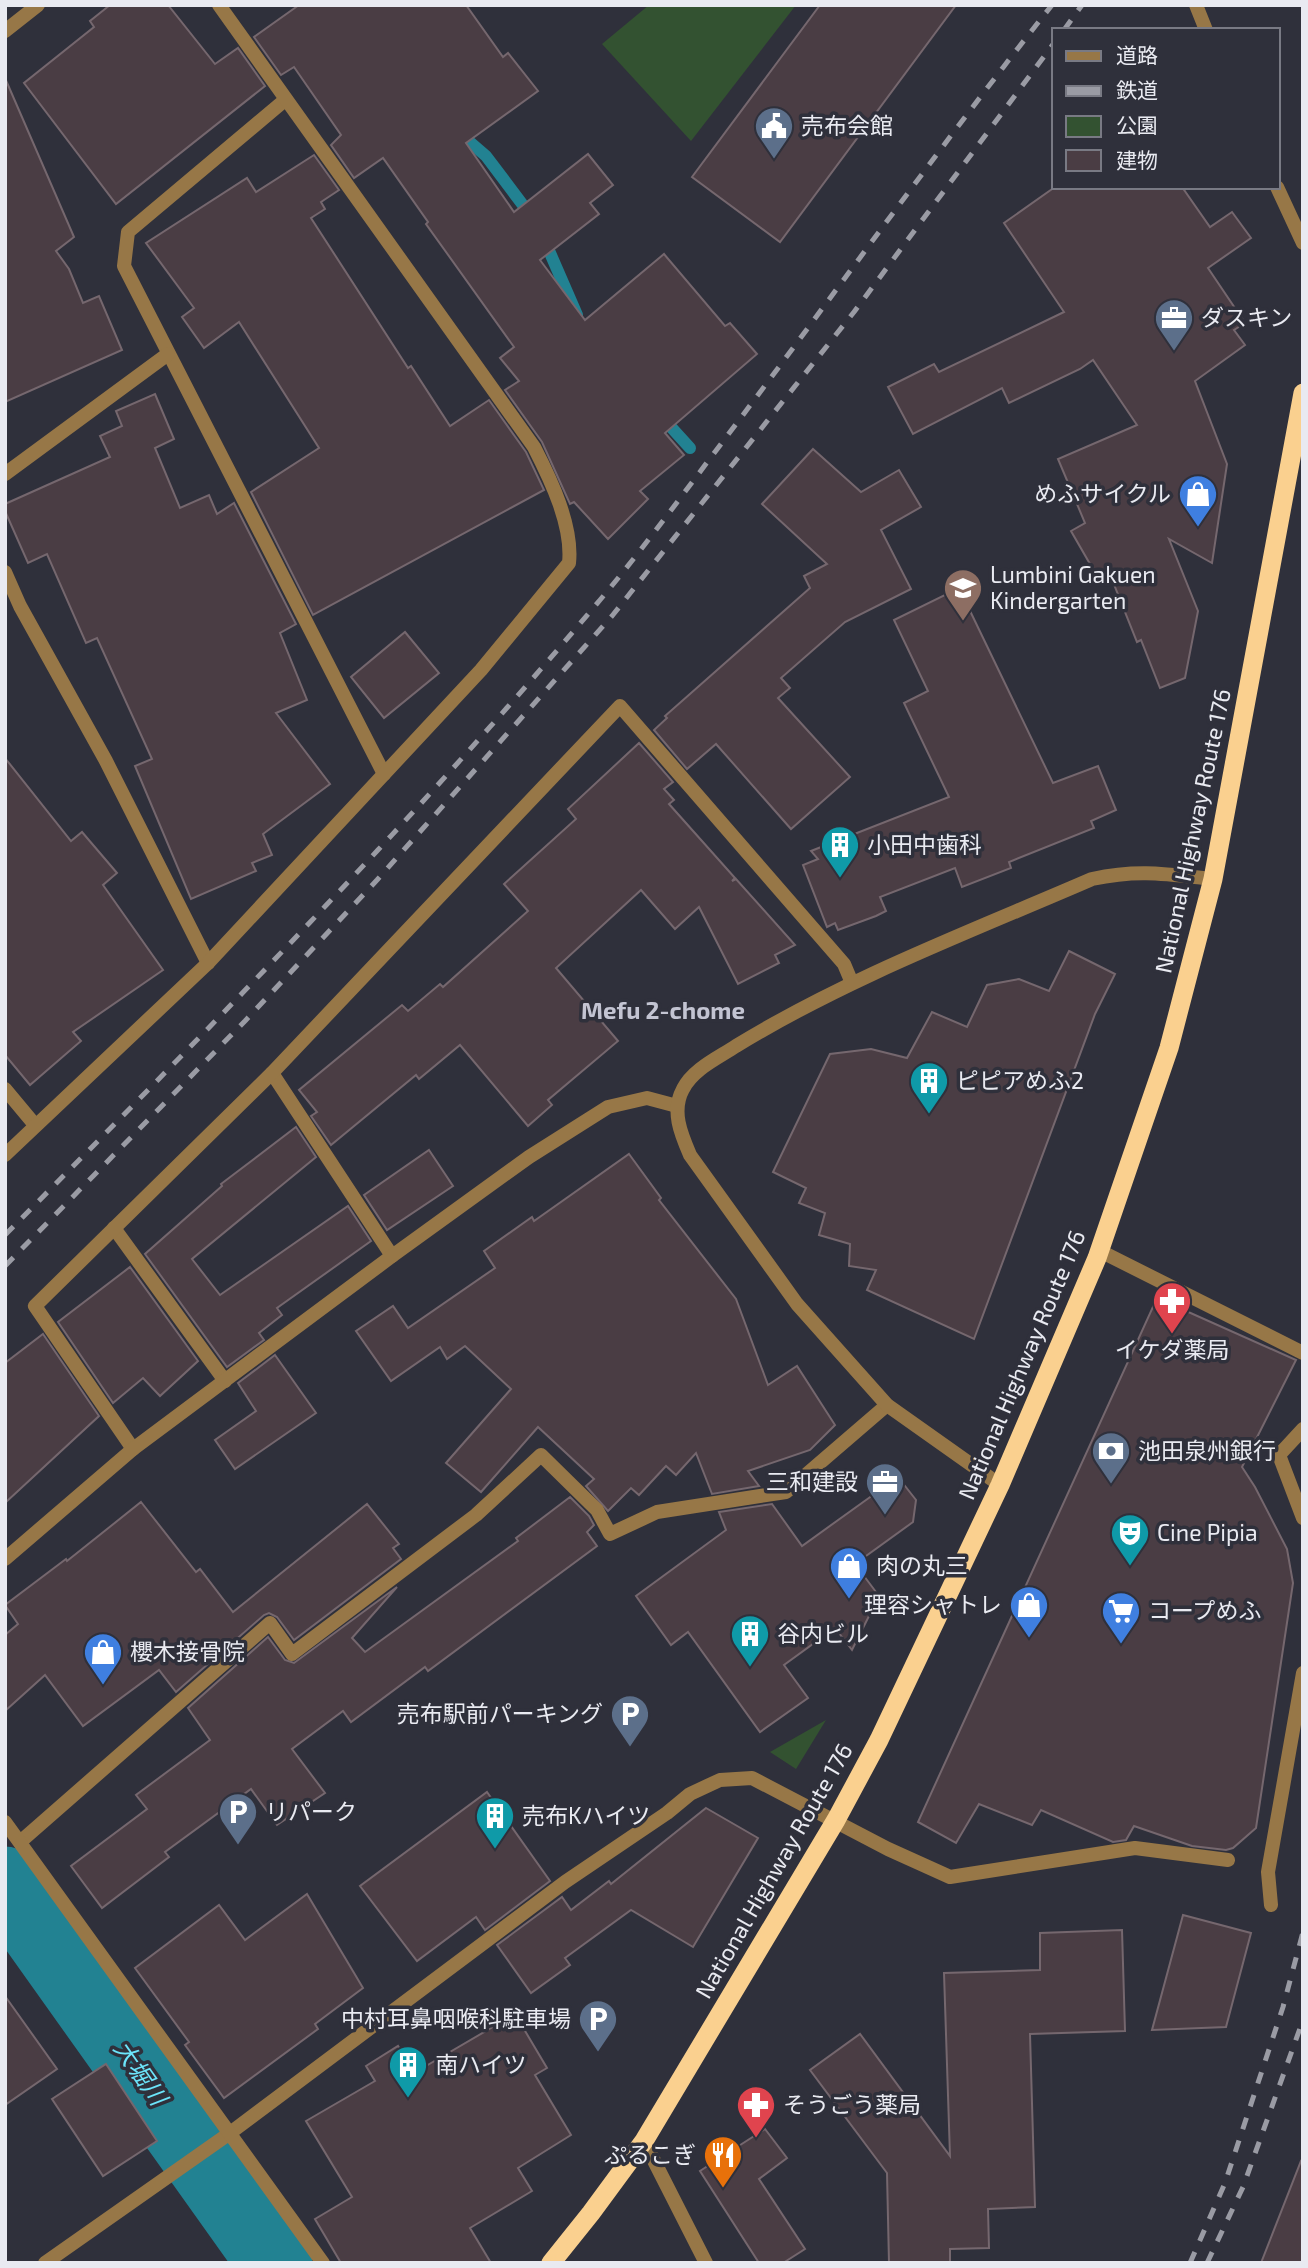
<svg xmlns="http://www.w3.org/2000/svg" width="1308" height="2268" font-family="'Exo 2','Noto Sans JP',sans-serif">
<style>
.green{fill:#335231}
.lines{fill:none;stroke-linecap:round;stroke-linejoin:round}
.stream{stroke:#228292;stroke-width:12}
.river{stroke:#228292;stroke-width:75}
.building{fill:#4a3d44;stroke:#75676e;stroke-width:2}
.pedestrian{stroke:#977747;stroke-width:14}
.minor{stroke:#977747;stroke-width:14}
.tertiary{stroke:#977747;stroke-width:14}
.trunk{stroke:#fad08f;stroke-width:19}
.rail{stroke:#9a9ba4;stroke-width:5;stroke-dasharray:12 12;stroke-linecap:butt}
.labels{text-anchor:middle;stroke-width:7;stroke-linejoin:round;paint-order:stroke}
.poi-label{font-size:23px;fill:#e9eaf1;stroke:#2f303b;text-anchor:start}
.street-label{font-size:23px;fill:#e9eaf1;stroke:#2f303b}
.neighbourhood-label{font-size:24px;font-weight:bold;fill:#c3c4d2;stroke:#2f303b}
.water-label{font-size:24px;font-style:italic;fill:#6ce5fb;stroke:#2f303b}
</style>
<rect width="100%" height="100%" fill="#2f303b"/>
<g class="green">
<polygon points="649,5 796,5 691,141 602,44"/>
<polygon points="826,1720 796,1769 770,1752"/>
</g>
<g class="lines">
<g class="stream">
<polyline points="457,131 486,156 532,217"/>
<polyline points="544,239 577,315"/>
<polyline points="660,415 690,448"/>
</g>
<polyline class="river" points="5,1884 275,2263"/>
</g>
<g class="building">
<polygon points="110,5 168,5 215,64 238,48 265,86 116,204 24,83 94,27 90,21"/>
<polygon points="299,5 466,5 503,57 508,53 538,91 466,143 514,212 588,154 613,185 590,203 599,214 540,260 585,320 664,254 725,326 730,323 757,354 665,433 684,455 640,491 648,499 608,539 574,502 570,504 542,442 505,390 519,381 500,358 514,347 426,224 428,222 383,158 354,178 331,145 341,135 294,67 281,75 254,37"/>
<polygon points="820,5 956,5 780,242 692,177"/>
<polygon points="5,78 74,237 56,251 69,269 83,303 99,296 122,350 5,402"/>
<polygon points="314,155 339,190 321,202 325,209 311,218 408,368 411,366 450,426 489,400 526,452 544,490 313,615 251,492 319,448 239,322 204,348 182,317 194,308 146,243 247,178 256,192"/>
<polygon points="1055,187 1182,187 1210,227 1232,212 1251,238 1208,268 1245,323 1234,330 1245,345 1195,381 1227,464 1212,563 1169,539 1198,611 1185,678 1160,688 1141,640 1137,642 1111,577 1101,583 1071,531 1085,523 1058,459 1137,425 1093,360 1080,369 1009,403 1002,388 913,434 888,387 934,364 939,372 1064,312 1004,223"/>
<polygon points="155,394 174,439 155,448 180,508 209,495 217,514 234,503 296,624 280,633 307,700 276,713 330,784 263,834 272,855 252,863 256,871 191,899 135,766 152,759 97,638 86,643 47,554 28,563 5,511 5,504 110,457 100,436 122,426 116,411"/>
<polygon points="813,449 861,492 899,470 921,507 881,530 911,589 845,622 781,678 790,688 778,698 850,777 791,829 716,744 687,769 654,730 667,718 665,716 810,588 804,576 827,564 762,504"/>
<polygon points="959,588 1053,783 1098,766 1116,810 1091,821 1094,828 1009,862 1011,868 962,887 955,868 880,897 886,911 876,916 838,930 835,923 827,927 803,865 818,859 811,851 949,797 904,703 928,691 894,620"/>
<polygon points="405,632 439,673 384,718 351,677"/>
<polygon points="639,743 673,782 664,789 674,800 669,804 735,878 732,881 736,879 795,945 775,955 779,963 738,984 699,907 675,929 641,890 556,968 618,1041 548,1100 552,1105 528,1126 460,1045 419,1079 416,1075 331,1145 311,1116 317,1112 299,1090 402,1005 408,1011 440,984 443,987 528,911 504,884 576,819 568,809"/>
<polygon points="5,758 71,841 82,832 117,873 103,885 163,970 73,1032 81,1041 30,1085 5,1055"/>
<polygon points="1069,951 1115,974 1095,1014 974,1339 867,1290 876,1270 849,1266 850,1244 819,1235 825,1213 799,1203 806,1188 773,1172 830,1054 871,1049 907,1058 932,1012 967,1027 987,985 1019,979 1049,991"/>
<polygon points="296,1127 316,1157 192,1259 220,1295 348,1206 371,1241 277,1308 282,1315 259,1333 264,1340 227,1367 145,1254 222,1186 221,1184"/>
<polygon points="429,1150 453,1186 387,1230 364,1195"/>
<polygon points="629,1154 661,1198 659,1200 736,1299 768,1385 797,1366 835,1425 810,1450 748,1471 759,1486 712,1494 696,1453 676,1475 666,1466 639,1495 631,1488 608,1511 586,1486 594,1479 538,1427 481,1492 446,1463 511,1389 465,1346 447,1359 440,1347 391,1381 356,1331 393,1306 408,1328 495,1268 484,1251 532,1217 534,1221"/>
<polygon points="130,1267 198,1361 160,1396 143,1378 113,1403 58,1322"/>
<polygon points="1157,1298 1296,1360 1242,1467 1255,1487 1287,1549 1293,1583 1256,1828 1233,1848 1226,1850 1192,1846 1134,1826 1126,1840 1113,1842 1041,1810 1032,1825 979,1804 956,1843 918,1822"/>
<polygon points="43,1334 99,1416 5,1503 5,1363"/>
<polygon points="275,1355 316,1413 235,1469 215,1440 256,1411 238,1383"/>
<polygon points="898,1477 916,1500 913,1522 855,1564 879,1596 852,1650 835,1628 784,1665 808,1698 760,1732 688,1632 671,1645 636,1596 726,1530 719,1512 772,1504 802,1546"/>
<polygon points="570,1497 589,1516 594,1525 587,1532 597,1546 428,1671 425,1667 351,1722 343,1711 292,1749 325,1793 277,1825 251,1789 165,1852 169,1857 102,1908 71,1866 147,1809 136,1795 210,1740 188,1708 268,1637 285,1660 294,1663 397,1587 352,1638 365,1652 518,1541 516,1538"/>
<polygon points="141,1502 196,1572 200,1569 233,1612 367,1504 399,1544 393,1548 401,1559 294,1640 277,1617 269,1613 264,1615 176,1692 159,1670 83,1726 45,1675 5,1711 5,1635 18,1624 5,1605 66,1559 67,1561"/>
<polygon points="487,1792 550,1881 485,1930 476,1917 417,1961 360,1886"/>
<polygon points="706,1808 758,1838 693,1947 631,1910 565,1958 570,1965 531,1993 497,1945 562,1897 571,1910 609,1881 611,1884"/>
<polygon points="307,1894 363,1988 315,2024 318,2029 224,2098 185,2045 189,2042 135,1968 219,1905 245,1940"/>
<polygon points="1183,1915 1251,1933 1226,2027 1152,2030"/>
<polygon points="1122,1930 1125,2031 1030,2034 1035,2207 988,2209 989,2248 950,2249 950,2263 889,2263 887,2173 810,2070 860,2034 950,2156 944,1973 1040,1970 1040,1933"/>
<polygon points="5,1996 57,2069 5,2105"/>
<polygon points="515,2014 547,2068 535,2075 571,2135 518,2168 532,2191 470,2228 491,2263 341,2263 315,2219 352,2197 306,2121 375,2081 366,2066 398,2046 414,2073"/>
<polygon points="106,2064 157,2141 103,2176 52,2099"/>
<polygon points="765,2129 787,2158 759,2179 805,2249 783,2263 759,2263 700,2171"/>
<polygon points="1301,2161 1303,2162 1303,2263 1261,2263"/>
</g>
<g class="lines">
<g class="pedestrian">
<polyline points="1100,1251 1303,1353"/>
<polyline points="1303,1429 1279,1455 1303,1518"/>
<polyline points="1271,1905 1268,1872 1303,1673"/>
</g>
<g class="minor">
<polyline points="1196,5 1206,30"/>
<polyline points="5,31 38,5"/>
<polyline points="285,100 128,232 124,266 384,774"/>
<polyline points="1277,187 1303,243"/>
<polyline points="5,474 168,354"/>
<polyline points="5,572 20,606 106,761 208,963"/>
<polyline points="272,1073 392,1256"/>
<polyline points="5,1089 35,1125"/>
<path d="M5,1155l203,-192 273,-293 88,-107c4,-37 -18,-83 -35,-116l-315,-442"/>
<polyline points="114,1228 225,1381"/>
<polyline points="133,1449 35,1306 272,1073 620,706 844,964 852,983"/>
<polyline points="5,1559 133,1449 392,1256 529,1157 608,1107 647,1098 677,1106"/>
<polyline points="20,1842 270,1623 292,1654 476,1515 541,1455 597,1510 610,1534 657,1512 786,1492 887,1405"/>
<polyline points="644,2141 706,2263"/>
<polyline points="45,2263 230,2133 565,1882 667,1813 690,1794 720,1780 752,1778 888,1849 950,1877 1135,1848 1228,1860"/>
</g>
<g class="tertiary">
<path d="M1000,1485l-113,-80 -90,-101 -107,-149c-9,-21 -19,-44 -7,-66 10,-20 35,-31 53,-43 111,-68 236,-115 356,-167 46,-10 74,-5 121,0"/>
<polyline points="5,1822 323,2263"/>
</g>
<polyline class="trunk" points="551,2263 591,2213 644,2141 836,1820 879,1740 1000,1485 1097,1258 1169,1048 1213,879 1303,393"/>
<g class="rail">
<polyline points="1064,30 1082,5"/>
<path d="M5,1235c204,-206 408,-413 595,-635 43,-51 83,-106 124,-160 110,-145 215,-293 328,-435"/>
<polyline points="5,1266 245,1021 377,880 612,616 854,312 1054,43"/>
<polyline points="1190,2263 1225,2183 1283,2007 1303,1932"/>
<polyline points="1207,2263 1243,2187 1303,2020"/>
</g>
</g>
<defs>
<g id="civic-pin" transform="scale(2.0125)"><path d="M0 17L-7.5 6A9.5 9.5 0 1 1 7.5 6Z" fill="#5c6f8a" stroke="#2f303b"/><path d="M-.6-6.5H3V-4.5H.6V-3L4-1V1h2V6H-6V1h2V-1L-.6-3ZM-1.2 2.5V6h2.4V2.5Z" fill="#fff"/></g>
<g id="office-pin" transform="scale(2.0125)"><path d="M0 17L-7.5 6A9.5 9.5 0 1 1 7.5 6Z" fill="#5c6f8a" stroke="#2f303b"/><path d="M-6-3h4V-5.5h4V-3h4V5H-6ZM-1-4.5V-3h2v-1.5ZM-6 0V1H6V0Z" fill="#fff"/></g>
<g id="shop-pin" transform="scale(2.0125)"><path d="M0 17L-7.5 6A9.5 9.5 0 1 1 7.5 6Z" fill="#3f7fe0" stroke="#2f303b"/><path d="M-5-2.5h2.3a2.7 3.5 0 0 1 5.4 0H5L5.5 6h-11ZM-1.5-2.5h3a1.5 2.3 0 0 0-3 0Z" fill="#fff"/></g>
<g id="school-pin" transform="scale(2.0125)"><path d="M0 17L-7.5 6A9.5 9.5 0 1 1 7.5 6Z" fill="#8d6e63" stroke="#2f303b"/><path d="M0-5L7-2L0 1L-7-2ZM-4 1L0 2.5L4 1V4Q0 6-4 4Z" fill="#fff"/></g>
<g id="building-pin" transform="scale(2.0125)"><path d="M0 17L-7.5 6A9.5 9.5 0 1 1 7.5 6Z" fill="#0f9aa8" stroke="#2f303b"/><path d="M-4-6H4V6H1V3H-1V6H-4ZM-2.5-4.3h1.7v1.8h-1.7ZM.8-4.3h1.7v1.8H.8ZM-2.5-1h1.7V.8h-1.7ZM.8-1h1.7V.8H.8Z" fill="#fff"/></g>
<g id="pharmacy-pin" transform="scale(2.0125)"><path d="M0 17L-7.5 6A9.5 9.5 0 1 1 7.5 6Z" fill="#e0444e" stroke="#2f303b"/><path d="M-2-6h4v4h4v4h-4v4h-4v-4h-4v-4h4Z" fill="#fff"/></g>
<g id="bank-pin" transform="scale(2.0125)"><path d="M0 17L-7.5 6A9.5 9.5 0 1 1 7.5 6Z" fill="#5c6f8a" stroke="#2f303b"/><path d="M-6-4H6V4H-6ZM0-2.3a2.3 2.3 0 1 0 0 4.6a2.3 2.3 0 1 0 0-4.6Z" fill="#fff"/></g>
<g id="theatre-pin" transform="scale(2.0125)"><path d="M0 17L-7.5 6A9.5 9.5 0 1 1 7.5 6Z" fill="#0f9aa8" stroke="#2f303b"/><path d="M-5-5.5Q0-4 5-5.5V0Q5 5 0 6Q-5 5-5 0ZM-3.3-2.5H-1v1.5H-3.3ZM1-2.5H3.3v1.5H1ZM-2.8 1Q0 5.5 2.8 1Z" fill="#fff"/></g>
<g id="supermarket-pin" transform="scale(2.0125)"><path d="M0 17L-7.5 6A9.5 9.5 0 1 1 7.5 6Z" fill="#3f7fe0" stroke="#2f303b"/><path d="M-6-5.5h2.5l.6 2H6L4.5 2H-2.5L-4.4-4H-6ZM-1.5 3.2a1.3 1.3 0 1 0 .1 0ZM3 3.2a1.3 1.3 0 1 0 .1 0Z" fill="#fff"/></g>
<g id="parking-pin" transform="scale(2.0125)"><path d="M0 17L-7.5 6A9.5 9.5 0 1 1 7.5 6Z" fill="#5c6f8a" stroke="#2f303b"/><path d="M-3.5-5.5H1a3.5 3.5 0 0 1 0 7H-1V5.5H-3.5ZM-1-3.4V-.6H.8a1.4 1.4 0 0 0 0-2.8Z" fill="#fff"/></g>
<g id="restaurant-pin" transform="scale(2.0125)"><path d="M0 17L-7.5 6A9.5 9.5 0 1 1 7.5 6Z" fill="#e8710a" stroke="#2f303b"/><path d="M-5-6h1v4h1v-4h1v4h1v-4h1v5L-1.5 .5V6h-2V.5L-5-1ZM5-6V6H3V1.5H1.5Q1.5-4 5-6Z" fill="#fff"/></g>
</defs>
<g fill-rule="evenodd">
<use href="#civic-pin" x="774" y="126"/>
<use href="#office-pin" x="1174" y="318"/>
<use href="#shop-pin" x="1198" y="494"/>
<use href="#school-pin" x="963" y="588"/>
<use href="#building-pin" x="840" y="845"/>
<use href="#building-pin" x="929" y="1081"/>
<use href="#pharmacy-pin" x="1172" y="1301"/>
<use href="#bank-pin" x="1111" y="1451"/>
<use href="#office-pin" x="885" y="1482"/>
<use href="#theatre-pin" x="1130" y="1533"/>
<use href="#shop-pin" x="849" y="1566"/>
<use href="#shop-pin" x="1029" y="1605"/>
<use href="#supermarket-pin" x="1121" y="1611"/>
<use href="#building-pin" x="750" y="1634"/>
<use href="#shop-pin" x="103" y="1652"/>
<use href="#parking-pin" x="630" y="1714"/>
<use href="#parking-pin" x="238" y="1812"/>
<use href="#building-pin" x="495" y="1816"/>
<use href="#parking-pin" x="598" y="2019"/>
<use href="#building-pin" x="408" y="2065"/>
<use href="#pharmacy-pin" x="756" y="2105"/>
<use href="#restaurant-pin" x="723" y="2155"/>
</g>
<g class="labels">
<g class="poi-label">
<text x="801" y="134">売布会館</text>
<text x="1201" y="326">ダスキン</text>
<text x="1171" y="502" text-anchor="end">めふサイクル</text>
<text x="990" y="583">Lumbini Gakuen<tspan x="990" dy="26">Kindergarten</tspan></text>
<text x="867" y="853">小田中歯科</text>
<text x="956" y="1089">ピピアめふ2</text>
<text x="1172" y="1358" text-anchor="middle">イケダ薬局</text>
<text x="1138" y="1459">池田泉州銀行</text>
<text x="858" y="1490" text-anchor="end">三和建設</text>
<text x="1157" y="1541">Cine Pipia</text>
<text x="876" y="1574">肉の丸三</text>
<text x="1002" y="1613" text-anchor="end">理容シャトレ</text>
<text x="1148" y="1619">コープめふ</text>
<text x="777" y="1642">谷内ビル</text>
<text x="130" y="1660">櫻木接骨院</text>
<text x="603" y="1722" text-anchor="end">売布駅前パーキング</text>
<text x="265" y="1820">リパーク</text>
<text x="522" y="1824">売布Kハイツ</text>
<text x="571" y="2027" text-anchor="end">中村耳鼻咽喉科駐車場</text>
<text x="435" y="2073">南ハイツ</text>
<text x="783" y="2113">そうごう薬局</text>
<text x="696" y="2163" text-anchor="end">ぷるこぎ</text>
</g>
<g class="street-label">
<text transform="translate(1193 831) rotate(-78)" y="8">National Highway Route 176</text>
<text transform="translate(1022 1365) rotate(-67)" y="8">National Highway Route 176</text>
<text transform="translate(774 1871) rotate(-60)" y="8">National Highway Route 176</text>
</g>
<g class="neighbourhood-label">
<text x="663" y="1019">Mefu 2-chome</text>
</g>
<g class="water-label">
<text transform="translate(140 2073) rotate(55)" y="8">大堀川</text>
</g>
</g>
<rect width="1308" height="2268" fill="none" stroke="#e9eaf1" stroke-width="14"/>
<rect x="1052" y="28" width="228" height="161" fill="#2f303b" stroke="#797a84" stroke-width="2"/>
<rect x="1066" y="51" width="35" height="10" fill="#977747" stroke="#797a84" stroke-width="2"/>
<text x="1116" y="63" font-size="21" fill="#e9eaf1">道路</text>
<rect x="1066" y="86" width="35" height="10" fill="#9a9ba4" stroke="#797a84" stroke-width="2"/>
<text x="1116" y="98" font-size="21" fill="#e9eaf1">鉄道</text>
<rect x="1066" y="116" width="35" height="21" fill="#335231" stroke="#797a84" stroke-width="2"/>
<text x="1116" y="133" font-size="21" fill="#e9eaf1">公園</text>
<rect x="1066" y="150" width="35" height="21" fill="#4a3d44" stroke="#797a84" stroke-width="2"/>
<text x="1116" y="168" font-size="21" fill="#e9eaf1">建物</text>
</svg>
